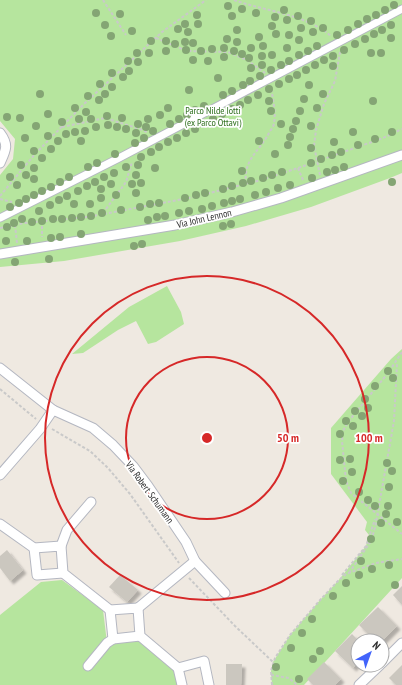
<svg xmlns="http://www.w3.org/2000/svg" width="402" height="685" font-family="'PT Sans Narrow',sans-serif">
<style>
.green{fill:#b6e59e}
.building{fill:#cbc7bf;filter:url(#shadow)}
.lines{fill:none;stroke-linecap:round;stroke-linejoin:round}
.pedestrian-casing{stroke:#b4b7c1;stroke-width:9}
.minor-casing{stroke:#b4b7c1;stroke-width:11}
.path{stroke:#c9c9c9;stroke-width:2;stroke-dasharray:3 2;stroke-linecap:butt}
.pedestrian{stroke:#fff;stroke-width:7}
.minor{stroke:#fff;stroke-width:9}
.tree{fill:#84a574}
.ring{fill:none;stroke:#d62828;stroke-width:2}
.labels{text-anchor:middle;stroke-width:3.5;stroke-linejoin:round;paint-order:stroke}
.park-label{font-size:10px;fill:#2c6e1b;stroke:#fff}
.street-label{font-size:10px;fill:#2e2e2e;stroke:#fff}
.centre{fill:#d62828;stroke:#fff;stroke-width:2}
.ring-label{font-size:12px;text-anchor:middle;font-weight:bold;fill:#d62828;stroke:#fff;stroke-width:3.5;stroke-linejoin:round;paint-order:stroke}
</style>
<defs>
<filter id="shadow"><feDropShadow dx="3.5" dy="3.5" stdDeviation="1" flood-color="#0004"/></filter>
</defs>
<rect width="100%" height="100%" fill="#efe9e1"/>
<g class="green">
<polygon points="0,0 402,0 402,173 390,178 311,207 246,226 180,241 64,261 0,267 0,175 13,159 15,139 0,121"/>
<polygon points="167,286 181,312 184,324 156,342 148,344 136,321 118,330 83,353 72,354 129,307"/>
<polygon points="402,349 402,578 304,685 272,685 271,671 273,662 290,635 321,599 338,581 366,546 369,535 365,530 367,522 331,474 331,428 391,359"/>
<polygon points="62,580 103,610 107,643 140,636 178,668 182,685 0,685 0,615 41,582"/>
</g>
<g class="building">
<polygon points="7,550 23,570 10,581 0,568 0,556"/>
<polygon points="120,575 138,590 127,602 109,587"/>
<polygon points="402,586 402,605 393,595"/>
<polygon points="378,607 397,626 382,641 375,641 359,625"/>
<polygon points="352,634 359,641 358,641 358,662 353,668 335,651"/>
<polygon points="324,662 341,679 335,685 313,685 307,679"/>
<polygon points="226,664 242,664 241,685 226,685"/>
<polygon points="402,665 402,685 396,685 389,678"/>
</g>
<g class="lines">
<g class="pedestrian-casing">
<polyline id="pedestrian" points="0,218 119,158 402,9"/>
</g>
<g class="minor-casing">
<g id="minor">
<path d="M0,133c9,12 6,17 0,30"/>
<polyline points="0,254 175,225 232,212 281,198 402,155"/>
<polyline points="0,368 53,410 93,428 113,445 133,466 148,486 186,542 195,561 225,593"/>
<polyline points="0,475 40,429 53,410"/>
<polyline points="0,524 34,548 61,546 63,573 110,610 138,608 140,636 178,668 182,685"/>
<polyline points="61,546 67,530 91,502"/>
<polyline points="34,548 37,575 63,573"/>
<polyline points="138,608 195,561"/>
<polyline points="110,610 113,639 140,636"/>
<polyline points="382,663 402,643"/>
<polyline points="88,666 107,643 113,639"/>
<polyline points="178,668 204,661 209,685"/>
<polyline points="359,685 380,665"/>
</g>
</g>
<g class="path">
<polyline points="103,0 126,35"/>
<path d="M234,0c25,9 52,12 76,23 7,3 15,8 21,13"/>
<polyline points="156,38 187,51 228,52 247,60 265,73"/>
<polyline points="62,127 105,118 143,130 148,133"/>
<polyline points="298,168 303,180"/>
<polyline points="320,175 314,146 316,130 324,104 335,81 340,52"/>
<path d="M246,184c-3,-26 14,-32 24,-53 2,-2 4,-6 4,-8 2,-11 -1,-24 -3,-35"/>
<polyline points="0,196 35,154 84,104 162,32 206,0"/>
<polyline points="0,199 12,202"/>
<polyline points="103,213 126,182 132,162"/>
<polyline points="42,221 42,237"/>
<polyline points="15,225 17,243"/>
<polyline points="0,228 24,223 88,217 194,197 261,180 298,168 383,138 402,129"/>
<polyline points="402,352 388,373 348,422 343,431 342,441 346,481 351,493 402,534"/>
<polyline points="0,389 36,419"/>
<polyline points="52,429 90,451 108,468 130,494 179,563"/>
<polyline points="349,573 371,541 375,528 394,421 397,363"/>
<polyline points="342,575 366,546 375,519"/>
<polyline points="189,578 235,626 273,662"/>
<polyline points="271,675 289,678 297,685"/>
<polyline points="272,685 271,671 275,658 290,635 321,599 338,581 346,574 376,563 402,559"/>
</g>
<use href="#pedestrian" class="pedestrian"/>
<use href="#minor" class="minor"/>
</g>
<g class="tree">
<circle cx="394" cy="5" r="4"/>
<circle cx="228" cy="6" r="4"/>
<circle cx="242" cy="9" r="4"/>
<circle cx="284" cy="10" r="4"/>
<circle cx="385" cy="10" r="4"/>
<circle cx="96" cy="13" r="4"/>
<circle cx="256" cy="13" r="4"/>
<circle cx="120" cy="14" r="4"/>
<circle cx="197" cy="15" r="4"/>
<circle cx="376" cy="15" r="4"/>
<circle cx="232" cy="16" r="4"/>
<circle cx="298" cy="16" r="4"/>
<circle cx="275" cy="17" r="4"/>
<circle cx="367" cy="19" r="4"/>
<circle cx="287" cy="20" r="4"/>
<circle cx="311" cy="21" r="4"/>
<circle cx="185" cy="24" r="4"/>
<circle cx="198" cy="24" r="4"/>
<circle cx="358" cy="24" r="4"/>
<circle cx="105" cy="25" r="4"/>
<circle cx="391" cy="25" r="4"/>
<circle cx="272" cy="26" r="4"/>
<circle cx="301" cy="28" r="4"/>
<circle cx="323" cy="28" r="4"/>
<circle cx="178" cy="29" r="4"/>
<circle cx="237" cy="30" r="4"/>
<circle cx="348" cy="30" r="4"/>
<circle cx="382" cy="30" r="4"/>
<circle cx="132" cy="31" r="4"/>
<circle cx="188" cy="32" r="4"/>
<circle cx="313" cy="32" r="4"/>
<circle cx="276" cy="34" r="4"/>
<circle cx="374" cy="34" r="4"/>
<circle cx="289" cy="35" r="4"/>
<circle cx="337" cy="35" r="4"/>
<circle cx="111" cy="36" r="4"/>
<circle cx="259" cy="37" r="4"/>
<circle cx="391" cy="38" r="4"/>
<circle cx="227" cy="39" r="4"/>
<circle cx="365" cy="39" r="4"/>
<circle cx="299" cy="40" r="4"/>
<circle cx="151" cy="41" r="4"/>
<circle cx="166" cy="41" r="4"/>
<circle cx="185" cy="42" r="4"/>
<circle cx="237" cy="42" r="4"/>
<circle cx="193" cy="43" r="4"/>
<circle cx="175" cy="44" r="4"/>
<circle cx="355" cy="44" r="4"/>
<circle cx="263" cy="46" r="4"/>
<circle cx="317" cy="46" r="4"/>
<circle cx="224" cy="48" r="4"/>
<circle cx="251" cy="48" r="4"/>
<circle cx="287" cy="48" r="4"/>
<circle cx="212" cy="49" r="4"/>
<circle cx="186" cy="50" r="4"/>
<circle cx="344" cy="50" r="4"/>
<circle cx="166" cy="51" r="4"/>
<circle cx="201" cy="51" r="4"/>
<circle cx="234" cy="51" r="4"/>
<circle cx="308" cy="51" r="4"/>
<circle cx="137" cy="53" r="4"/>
<circle cx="149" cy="53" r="4"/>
<circle cx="371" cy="53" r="4"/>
<circle cx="381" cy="53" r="4"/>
<circle cx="242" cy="54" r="4"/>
<circle cx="272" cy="55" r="4"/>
<circle cx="299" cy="55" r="4"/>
<circle cx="262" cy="56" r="4"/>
<circle cx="333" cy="56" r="4"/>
<circle cx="224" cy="57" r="4"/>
<circle cx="249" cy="58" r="4"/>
<circle cx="193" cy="60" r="4"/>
<circle cx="324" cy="60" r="4"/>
<circle cx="128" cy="61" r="4"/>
<circle cx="208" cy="61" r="4"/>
<circle cx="289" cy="61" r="4"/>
<circle cx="138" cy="62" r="4"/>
<circle cx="262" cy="65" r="4"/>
<circle cx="281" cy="65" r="4"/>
<circle cx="315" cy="65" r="4"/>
<circle cx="333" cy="66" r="4"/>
<circle cx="251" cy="68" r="4"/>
<circle cx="271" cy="70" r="4"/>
<circle cx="306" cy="70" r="4"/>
<circle cx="129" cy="71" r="4"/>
<circle cx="112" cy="73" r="4"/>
<circle cx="297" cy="75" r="4"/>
<circle cx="260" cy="76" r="4"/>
<circle cx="123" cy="77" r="4"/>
<circle cx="218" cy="78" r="4"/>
<circle cx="289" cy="79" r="4"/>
<circle cx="250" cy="81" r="4"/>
<circle cx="100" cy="84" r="4"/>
<circle cx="279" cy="84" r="4"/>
<circle cx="243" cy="85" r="4"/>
<circle cx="309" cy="85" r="4"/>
<circle cx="112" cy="87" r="4"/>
<circle cx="269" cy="89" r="4"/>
<circle cx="189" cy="90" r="4"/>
<circle cx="232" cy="91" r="4"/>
<circle cx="40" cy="94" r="4"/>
<circle cx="105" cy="94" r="4"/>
<circle cx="323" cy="94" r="4"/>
<circle cx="223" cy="95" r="4"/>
<circle cx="258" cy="95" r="4"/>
<circle cx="88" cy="96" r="4"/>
<circle cx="304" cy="99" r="4"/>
<circle cx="99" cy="100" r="4"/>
<circle cx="248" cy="100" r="4"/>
<circle cx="269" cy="101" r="4"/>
<circle cx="373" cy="101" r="4"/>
<circle cx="240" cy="105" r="4"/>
<circle cx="204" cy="106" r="4"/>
<circle cx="75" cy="108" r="4"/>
<circle cx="168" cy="108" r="4"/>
<circle cx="317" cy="108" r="4"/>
<circle cx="232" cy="109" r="4"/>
<circle cx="195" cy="110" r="4"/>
<circle cx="271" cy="111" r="4"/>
<circle cx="300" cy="111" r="4"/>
<circle cx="86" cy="112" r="4"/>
<circle cx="48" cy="114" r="4"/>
<circle cx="222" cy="114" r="4"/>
<circle cx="160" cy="115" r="4"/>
<circle cx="187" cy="115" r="4"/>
<circle cx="107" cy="116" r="4"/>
<circle cx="7" cy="117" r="4"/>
<circle cx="20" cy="118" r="4"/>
<circle cx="122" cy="118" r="4"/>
<circle cx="79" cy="119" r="4"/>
<circle cx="91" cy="119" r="4"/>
<circle cx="148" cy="119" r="4"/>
<circle cx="179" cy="119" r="4"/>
<circle cx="213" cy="119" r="4"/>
<circle cx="296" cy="121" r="4"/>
<circle cx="62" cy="122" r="4"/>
<circle cx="138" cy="124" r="4"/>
<circle cx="170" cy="124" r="4"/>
<circle cx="204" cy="124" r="4"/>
<circle cx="281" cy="124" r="4"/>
<circle cx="108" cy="125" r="4"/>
<circle cx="36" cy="126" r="4"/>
<circle cx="311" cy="126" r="4"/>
<circle cx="96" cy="127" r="4"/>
<circle cx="117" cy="127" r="4"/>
<circle cx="146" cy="127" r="4"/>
<circle cx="126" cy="129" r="4"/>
<circle cx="195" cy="129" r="4"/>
<circle cx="293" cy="129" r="4"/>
<circle cx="85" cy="131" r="4"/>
<circle cx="153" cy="131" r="4"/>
<circle cx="75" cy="132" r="4"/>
<circle cx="353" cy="132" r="4"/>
<circle cx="392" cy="132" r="4"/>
<circle cx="136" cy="133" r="4"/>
<circle cx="186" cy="133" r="4"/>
<circle cx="66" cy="134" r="4"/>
<circle cx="48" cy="136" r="4"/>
<circle cx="290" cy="137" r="4"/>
<circle cx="25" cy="138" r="4"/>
<circle cx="144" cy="138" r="4"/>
<circle cx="177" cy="138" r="4"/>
<circle cx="375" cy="139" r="4"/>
<circle cx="58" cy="141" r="4"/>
<circle cx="81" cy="141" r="4"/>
<circle cx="259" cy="141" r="4"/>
<circle cx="168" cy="142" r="4"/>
<circle cx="334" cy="142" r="4"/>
<circle cx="135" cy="143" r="4"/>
<circle cx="288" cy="145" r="4"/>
<circle cx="358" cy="145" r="4"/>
<circle cx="159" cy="147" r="4"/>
<circle cx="311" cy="148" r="4"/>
<circle cx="51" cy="149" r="4"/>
<circle cx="34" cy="151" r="4"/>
<circle cx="151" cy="152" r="4"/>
<circle cx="341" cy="152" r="4"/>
<circle cx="115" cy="154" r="4"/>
<circle cx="275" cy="154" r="4"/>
<circle cx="332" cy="155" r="4"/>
<circle cx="141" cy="157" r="4"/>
<circle cx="42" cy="158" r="4"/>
<circle cx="321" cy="159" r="4"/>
<circle cx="97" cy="163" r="4"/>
<circle cx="311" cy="163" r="4"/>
<circle cx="21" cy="165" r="4"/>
<circle cx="138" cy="165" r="4"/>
<circle cx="88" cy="167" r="4"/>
<circle cx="126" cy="167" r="4"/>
<circle cx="344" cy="167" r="4"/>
<circle cx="34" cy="168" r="4"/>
<circle cx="155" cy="168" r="4"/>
<circle cx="335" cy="170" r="4"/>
<circle cx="242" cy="171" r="4"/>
<circle cx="282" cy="172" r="4"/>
<circle cx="327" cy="172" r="4"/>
<circle cx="114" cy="173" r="4"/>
<circle cx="26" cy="175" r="4"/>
<circle cx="136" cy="175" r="4"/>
<circle cx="272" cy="175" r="4"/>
<circle cx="10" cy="177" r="4"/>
<circle cx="69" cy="177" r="4"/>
<circle cx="104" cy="177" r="4"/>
<circle cx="263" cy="178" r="4"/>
<circle cx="312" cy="178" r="4"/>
<circle cx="34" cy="179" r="4"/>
<circle cx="251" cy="181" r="4"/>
<circle cx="60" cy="182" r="4"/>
<circle cx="95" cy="182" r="4"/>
<circle cx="392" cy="182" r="4"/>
<circle cx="141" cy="183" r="4"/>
<circle cx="243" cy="183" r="4"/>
<circle cx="111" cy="184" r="4"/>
<circle cx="132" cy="184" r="4"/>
<circle cx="17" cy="185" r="4"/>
<circle cx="290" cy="185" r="4"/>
<circle cx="87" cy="186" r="4"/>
<circle cx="232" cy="186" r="4"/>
<circle cx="51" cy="187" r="4"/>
<circle cx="278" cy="188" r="4"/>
<circle cx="101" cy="189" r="4"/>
<circle cx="223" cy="189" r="4"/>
<circle cx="42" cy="191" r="4"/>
<circle cx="78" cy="191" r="4"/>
<circle cx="266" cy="192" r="4"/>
<circle cx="136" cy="193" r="4"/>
<circle cx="205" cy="193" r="4"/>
<circle cx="34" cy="195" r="4"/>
<circle cx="116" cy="195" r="4"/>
<circle cx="196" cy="195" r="4"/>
<circle cx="255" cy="195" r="4"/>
<circle cx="67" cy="196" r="4"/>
<circle cx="101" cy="198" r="4"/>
<circle cx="185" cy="198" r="4"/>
<circle cx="26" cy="199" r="4"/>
<circle cx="240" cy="199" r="4"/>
<circle cx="59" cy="200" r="4"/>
<circle cx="232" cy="201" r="4"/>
<circle cx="19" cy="203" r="4"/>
<circle cx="159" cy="203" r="4"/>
<circle cx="224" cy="203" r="4"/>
<circle cx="74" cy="204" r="4"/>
<circle cx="90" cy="204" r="4"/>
<circle cx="150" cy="204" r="4"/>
<circle cx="50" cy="205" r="4"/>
<circle cx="212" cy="206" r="4"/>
<circle cx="10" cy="207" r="4"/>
<circle cx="140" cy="207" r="4"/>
<circle cx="202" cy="209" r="4"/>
<circle cx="121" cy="210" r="4"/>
<circle cx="39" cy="211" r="4"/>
<circle cx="189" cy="211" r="4"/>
<circle cx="102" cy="213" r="4"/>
<circle cx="179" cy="213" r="4"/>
<circle cx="91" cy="216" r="4"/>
<circle cx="165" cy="216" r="4"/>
<circle cx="81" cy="217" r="4"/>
<circle cx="157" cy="217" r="4"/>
<circle cx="72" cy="218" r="4"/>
<circle cx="22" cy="219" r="4"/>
<circle cx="53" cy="219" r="4"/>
<circle cx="62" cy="219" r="4"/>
<circle cx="148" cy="220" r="4"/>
<circle cx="42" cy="221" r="4"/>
<circle cx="32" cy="222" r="4"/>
<circle cx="14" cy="223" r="4"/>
<circle cx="231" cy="224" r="4"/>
<circle cx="223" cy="226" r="4"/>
<circle cx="7" cy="227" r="4"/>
<circle cx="81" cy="234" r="4"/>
<circle cx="60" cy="237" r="4"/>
<circle cx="51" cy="238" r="4"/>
<circle cx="6" cy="241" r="4"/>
<circle cx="27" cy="241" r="4"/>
<circle cx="142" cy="244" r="4"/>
<circle cx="134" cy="246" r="4"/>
<circle cx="49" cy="259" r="4"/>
<circle cx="15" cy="262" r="4"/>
<circle cx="388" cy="371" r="4"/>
<circle cx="393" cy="378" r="4"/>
<circle cx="375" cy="386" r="4"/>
<circle cx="365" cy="399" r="4"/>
<circle cx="368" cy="408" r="4"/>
<circle cx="355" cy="411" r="4"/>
<circle cx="362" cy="416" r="4"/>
<circle cx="346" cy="421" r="4"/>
<circle cx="353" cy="426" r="4"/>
<circle cx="340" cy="434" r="4"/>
<circle cx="350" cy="459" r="4"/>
<circle cx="340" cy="460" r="4"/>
<circle cx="387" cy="463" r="4"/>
<circle cx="392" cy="471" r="4"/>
<circle cx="352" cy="472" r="4"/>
<circle cx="343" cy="481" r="4"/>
<circle cx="389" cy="487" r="4"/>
<circle cx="359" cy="492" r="4"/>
<circle cx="368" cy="500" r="4"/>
<circle cx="375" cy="506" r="4"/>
<circle cx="388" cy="506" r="4"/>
<circle cx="386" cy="514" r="4"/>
<circle cx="397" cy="522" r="4"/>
<circle cx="381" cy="523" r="4"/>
<circle cx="371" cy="539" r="4"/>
<circle cx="361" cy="561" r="4"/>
<circle cx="389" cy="565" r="4"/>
<circle cx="372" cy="569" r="4"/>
<circle cx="359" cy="575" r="4"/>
<circle cx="346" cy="583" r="4"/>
<circle cx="395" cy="585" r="4"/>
<circle cx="333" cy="596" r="4"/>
<circle cx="312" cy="619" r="4"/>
<circle cx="302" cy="633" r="4"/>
<circle cx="291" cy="648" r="4"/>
<circle cx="320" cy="651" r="4"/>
<circle cx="313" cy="659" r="4"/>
<circle cx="276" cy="667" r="4"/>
<circle cx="299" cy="679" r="4"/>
</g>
<g class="ring">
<circle cx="207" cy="438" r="81"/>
<circle cx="207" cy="438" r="162"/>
</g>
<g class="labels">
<g class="park-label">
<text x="213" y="114">Parco Nilde Iotti<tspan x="213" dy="12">(ex Parco Ottavi)</tspan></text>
</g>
<g class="street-label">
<text transform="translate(204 218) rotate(-13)" y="4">Via John Lennon</text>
<text transform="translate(150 492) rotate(54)" y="4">Via Robert Schumann</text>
</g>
</g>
<circle cx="207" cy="438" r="6" class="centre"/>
<g class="ring-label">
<text x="288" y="442">50 m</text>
<text x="369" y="442">100 m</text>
</g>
<g transform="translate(370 653) rotate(41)"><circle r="19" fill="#ffffff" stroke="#ababab"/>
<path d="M0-3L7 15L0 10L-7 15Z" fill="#4264fb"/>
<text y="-6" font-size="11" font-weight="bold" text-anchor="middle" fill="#2e2e2e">N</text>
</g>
</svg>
